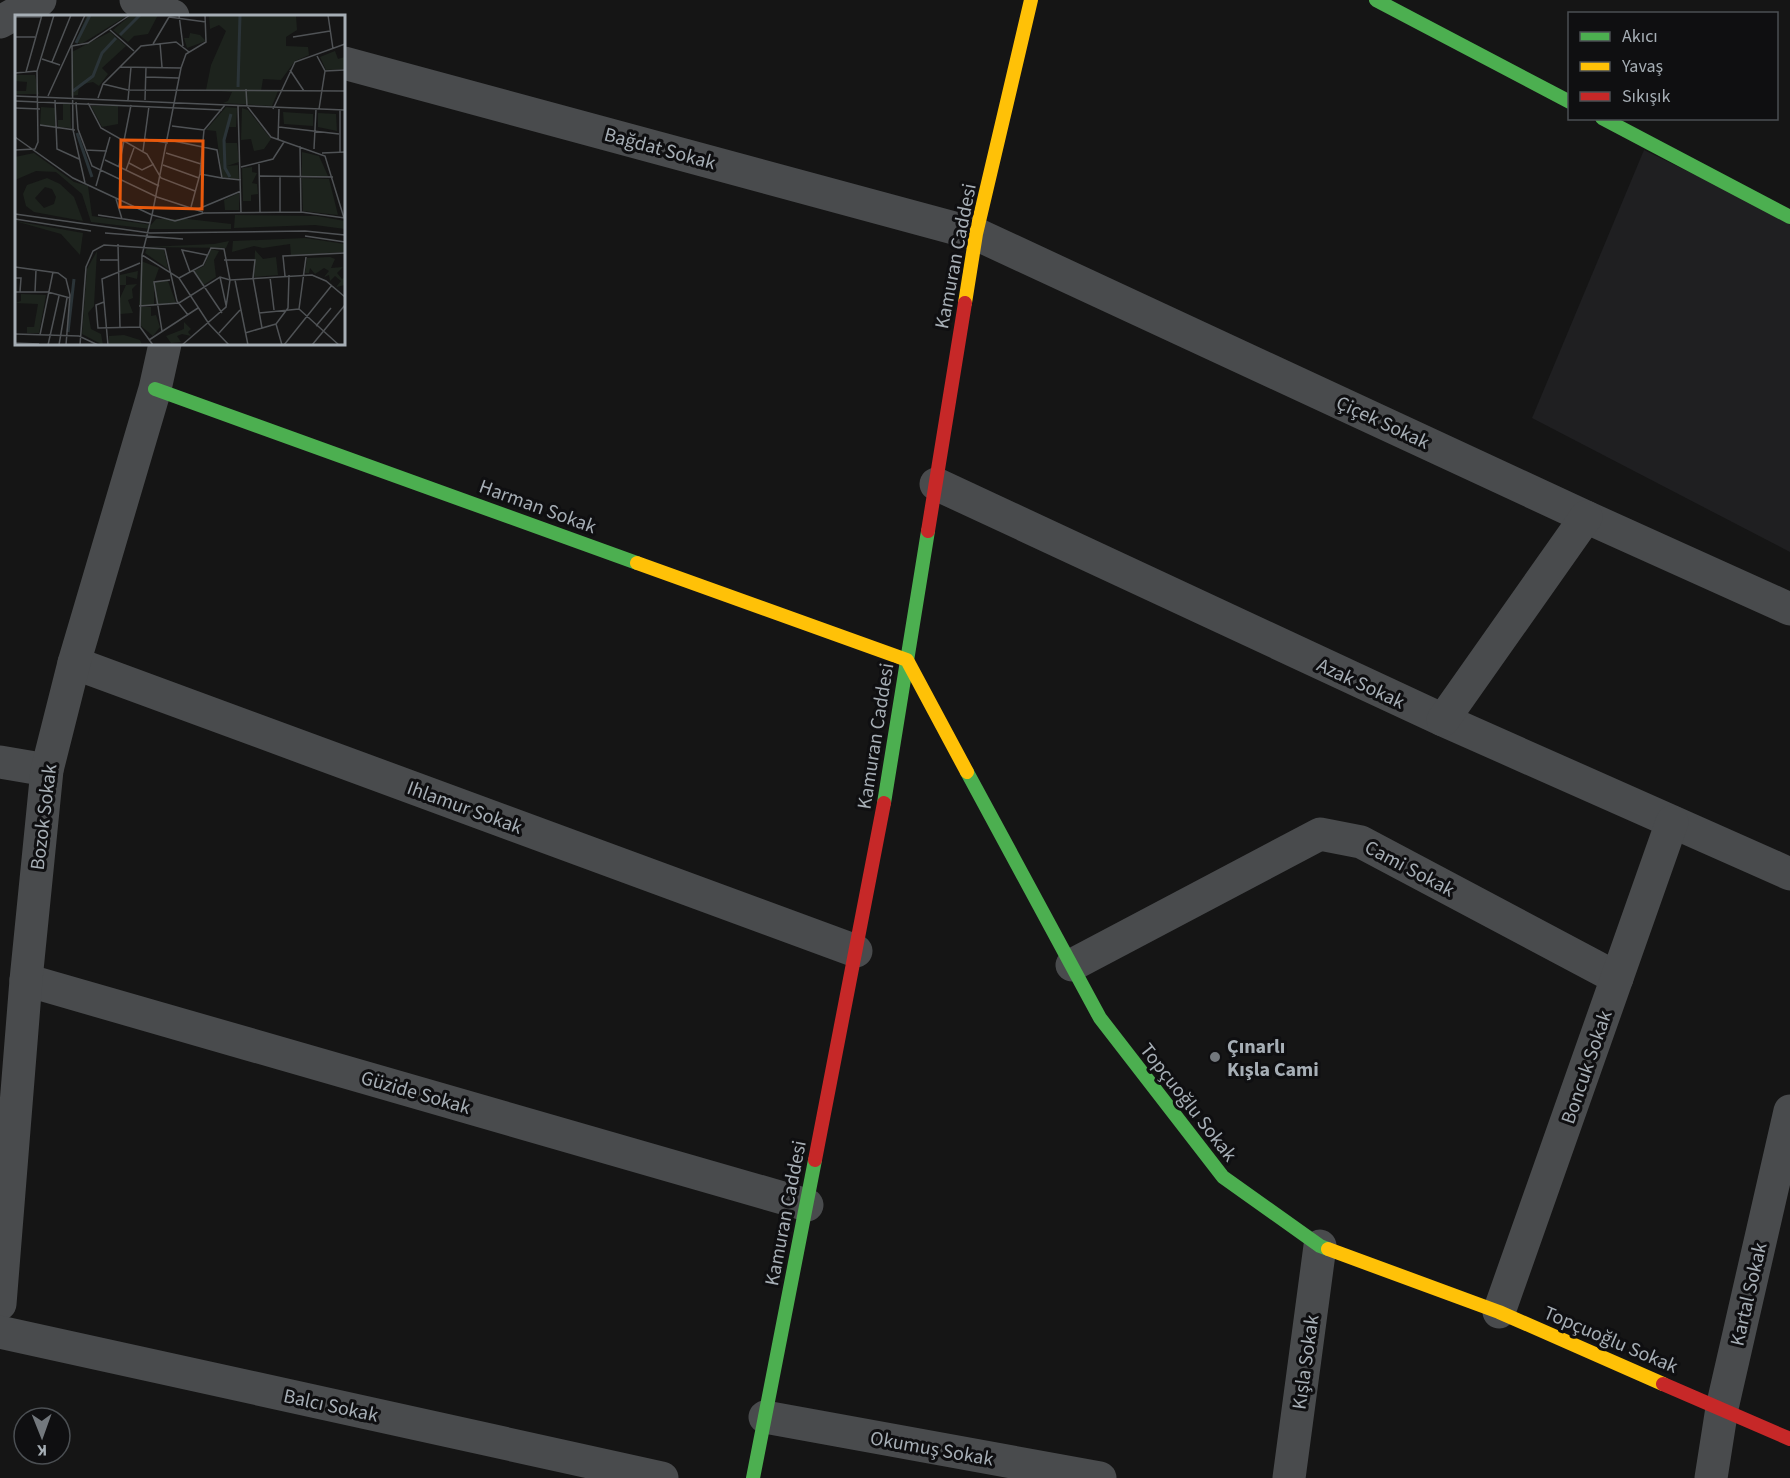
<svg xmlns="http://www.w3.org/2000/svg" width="1790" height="1478" font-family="'Source Sans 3',sans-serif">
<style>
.built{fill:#1f1f21}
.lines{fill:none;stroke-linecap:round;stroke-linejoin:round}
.street{stroke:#494b4d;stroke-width:33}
.fast{stroke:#4caf50;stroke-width:14}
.slow{stroke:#ffc107;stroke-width:14}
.jam{stroke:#c62828;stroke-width:14}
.poi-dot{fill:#73787d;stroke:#0f0f11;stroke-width:2}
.labels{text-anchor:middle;stroke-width:6;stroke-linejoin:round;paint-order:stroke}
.street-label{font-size:20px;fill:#a6aeb5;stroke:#0f0f11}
.poi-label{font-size:20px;font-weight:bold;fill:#a6aeb5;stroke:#0f0f11;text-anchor:start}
.inset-river{fill:none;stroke:#2b3438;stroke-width:3}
.inset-road{fill:none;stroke:#4f5255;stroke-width:1.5}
.view{fill:#e8590c;fill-opacity:0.15;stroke:#e8590c;stroke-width:3}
.inset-edge{fill:none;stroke:#a6aeb5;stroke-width:3}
</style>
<rect width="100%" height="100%" fill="#151515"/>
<polygon class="built" points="1644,150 1790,221 1790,552 1532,418"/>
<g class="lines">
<g class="street">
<polyline points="136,0 173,16"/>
<polyline points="0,22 40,0"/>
<polyline points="344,63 976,234 1586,517 1790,609"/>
<polyline points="936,484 1443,720 1790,874"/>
<polyline points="74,663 856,951"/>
<polyline points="1443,720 1586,517"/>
<polyline points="0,762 47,770"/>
<polyline points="1072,965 1320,834 1361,842 1617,978"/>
<polyline points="26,980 807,1205"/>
<polyline points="0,1304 26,980 47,770 74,663 155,389 165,344"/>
<polyline points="1499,1312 1672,822"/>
<polyline points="0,1332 662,1478"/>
<polyline points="765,1417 1100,1478"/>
<polyline points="1289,1478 1320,1246"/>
<polyline points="1711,1478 1722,1408 1790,1111"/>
</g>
<g class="fast">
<polyline points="1376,0 1570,102"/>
<polyline points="1602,118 1790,217"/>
<polyline points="155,389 637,563"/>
<polyline points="967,772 1100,1018 1223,1177 1320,1246 1328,1249"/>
<polyline points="884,803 928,531"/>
<polyline points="753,1478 815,1160"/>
</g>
<g class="slow">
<polyline points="965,303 976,234 1031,0"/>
<polyline points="637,563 907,660 967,772"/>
<polyline points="1328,1249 1499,1312 1663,1384"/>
</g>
<g class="jam">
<polyline points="928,531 965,303"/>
<polyline points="815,1160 884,803"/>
<polyline points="1663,1384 1790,1439"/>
</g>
</g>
<circle class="poi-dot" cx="1215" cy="1057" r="6"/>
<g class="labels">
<g class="street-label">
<text transform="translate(660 148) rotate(15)" y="7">Bağdat Sokak</text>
<text transform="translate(955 256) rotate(-79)" y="7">Kamuran Caddesi</text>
<text transform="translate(1383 422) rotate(25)" y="7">Çiçek Sokak</text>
<text transform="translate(538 506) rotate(20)" y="7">Harman Sokak</text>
<text transform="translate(1361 683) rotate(25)" y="7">Azak Sokak</text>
<text transform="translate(875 736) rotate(-81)" y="7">Kamuran Caddesi</text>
<text transform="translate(465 807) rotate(20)" y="7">Ihlamur Sokak</text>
<text transform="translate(43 817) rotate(-83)" y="7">Bozok Sokak</text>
<text transform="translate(1410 868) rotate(28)" y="7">Cami Sokak</text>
<text transform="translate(1586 1067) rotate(-71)" y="7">Boncuk Sokak</text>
<text transform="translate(416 1092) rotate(16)" y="7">Güzide Sokak</text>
<text transform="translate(1189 1102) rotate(52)" y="7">Topçuoğlu Sokak</text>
<text transform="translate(785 1213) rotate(-79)" y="7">Kamuran Caddesi</text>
<text transform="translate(1748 1294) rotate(-77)" y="7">Kartal Sokak</text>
<text transform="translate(1611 1339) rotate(23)" y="7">Topçuoğlu Sokak</text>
<text transform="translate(1305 1362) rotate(-82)" y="7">Kışla Sokak</text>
<text transform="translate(331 1405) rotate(12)" y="7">Balcı Sokak</text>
<text transform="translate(932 1448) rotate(10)" y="7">Okumuş Sokak</text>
</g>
<g class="poi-label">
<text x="1227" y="1053">Çınarlı<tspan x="1227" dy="23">Kışla Cami</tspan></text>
</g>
</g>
<g transform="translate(15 15)">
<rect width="330" height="330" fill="#151515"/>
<path d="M72,0h41l-45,28h-8zM116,0h27l-10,19 -14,2 -6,6 -15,-12zM194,0h87l1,15 -11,7v9l22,1 1,8 -14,6 -14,19 -18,-1 -2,12h17l-6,15 -49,-3 5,-2 4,-9 -26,-2 5,-25 15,-34 -7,-6 -9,4zM95,17l16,14 -24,22 6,6 -9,12 -6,-4 -14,3 -1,10 -7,1 1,-44zM175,18l10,2 6,6 -19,7 -3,-10h5zM320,36l3,8 7,-2v12l-19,1 -6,-13zM0,60h20l4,19h-24v-3h11l1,-9 -12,-1zM48,88h7l1,25 -13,-1v-7h5zM76,91h27v18l-16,3zM26,92l14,1v19l-15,-2zM211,92l11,1 -1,19h-7l-4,13 1,3h11l2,19 -12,4 11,-1 1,14 -17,-2 -6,-46 -10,-1zM227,93l6,2 23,29 -7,10 -10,2 -3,-12 -10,1zM268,97l30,2v12l-29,-2zM303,98l18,1 1,17 -19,-4zM287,137l17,4 9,20h-26zM19,138l40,29 14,4 4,30 59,9 5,-6h32l43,5v5h-80l-60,-7 -9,-28 -26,-22 -20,-1 -21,9v-23zM237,152v5l5,1 -5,10 5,1 1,10 -7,1v6h-8l-1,-33zM32,163l13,6 14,13 9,24 -49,-9 -8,-6 -3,-12 4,-9zM30,172l7,2 4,8 -2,7 -10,4 -9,-10zM287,163l27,1 9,36 -35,-4zM224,178v17h-14l-1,-10zM220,200l82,1 28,5v8l-30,-4 -81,3zM0,206l68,12 -3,22 -19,-21zM290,223l40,6v8l-54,3 -1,-11 -27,4 -9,-2 -22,6 1,-11zM214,226l-3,7 -79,-1 67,-3zM132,233l17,2 4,19 -23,-16zM196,234l8,2 -5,9 2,17 -14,9 -8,-15 10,-5zM240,235l8,9 13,-2 2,18 -24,2zM82,236l-3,55 -6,7 3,16 10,5 2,11 -21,-11 5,-65zM315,242l5,2 -4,9 12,-1 -6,6 5,6 3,-2v8l-9,2 5,-6 -6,-5 -5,5 -1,-6 -5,2 5,-6 -5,-3 -9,6 -5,-6 -1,5h-4l2,-15zM126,246l18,7 -5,14 14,-1 8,22 -20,2 -2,-20v21h-15zM123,256l-1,8 -11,-3v9l11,-1 -5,5 1,9 -5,2 5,13 -13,1v-16l6,-13h-6v-10zM6,279l25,1 -7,38h-12v-6h7l4,-23 -23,-1 6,-2zM125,292h11v9l5,-1 4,12 -7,9 -12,-10zM169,307l7,7 -3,3 3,4 -9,-2 -5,2 4,6 -10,1 -5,-7 18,-7zM109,320l16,5 2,5h-33v-9z" fill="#1d231d" fill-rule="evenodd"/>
<path class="inset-river" d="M105,20l20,-20M61,28l14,-28M223,72l2,-72M58,76l20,-15 9,-23 14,-15M62,118l15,44M215,162l-5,-9 -1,-28 7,-26M53,317l6,-53"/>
<path class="inset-road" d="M164,0l4,31M190,0l1,27 -20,12 -5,14 -29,147 23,6 29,-8 97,-1 44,6M313,0l5,34M0,2h27M154,2l37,5M95,15l24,21M0,22h20M278,22l37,-6M145,28l2,24M138,29l16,-27M57,31l1,84 12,53M57,31l16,-3 42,-28M302,41l8,15 -6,38M27,44l18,6M37,47l19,-47M105,52l61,1M275,55l14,21M310,56l20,-1M11,57l16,-57M0,58l22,-2M131,62l33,1M88,69l25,6 217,1M231,74l1,17 24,31 54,19 19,62M0,81l330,14M33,81l37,-81M83,83l5,-14 38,-38 35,-4 13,10M40,85l2,49 22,10M113,85l3,-33M130,85l1,-33M0,86l207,9M61,87l2,27 14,37 65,31 46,15M73,88l13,25 46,26 14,24 34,13M223,91l3,107M0,93l25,1M258,94l22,-47 50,-18M325,95v42M25,110l35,5M157,111l32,4M264,112l60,7M189,115l21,-25M0,122l58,41 79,37 -10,40 37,23 30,46 20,21M129,124l24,4M154,125l48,10 5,28 -22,-4M263,125l1,-31M285,131l1,66M299,134l2,-40M0,135l20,-1 3,-7 -1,-71 17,-56M70,135l22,1M128,136l6,-45M151,138l35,11M307,138l23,-1M90,145l54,26M114,148l13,7 12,-6M244,149l1,49M148,150l36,13M104,151l12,-61M226,152l32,-8 11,-17M111,155l8,-22M245,161l73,1M265,161v37M207,163l19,2M81,171l14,-49M101,184l6,20M176,192l9,-33 4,-44M183,194l43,-18M0,199l135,19 155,-2 40,4M83,200l52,8M0,204l76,12M90,218l78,6M290,221l40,6M103,229l2,83M127,240l-2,72 13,18M85,245h18M209,245h31l-2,18 9,50M0,252l43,6 8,6 4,16 -4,50M178,255l29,43M175,257l-8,-22 25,5M270,261l-2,-20 62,-3M205,262l6,28M255,262l4,33M0,263h6l-1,14M164,263l24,-13 8,-17 13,1 6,31 -4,27 -44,38M220,265l13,65M0,277h33l22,6M20,277l1,-22M89,287l-8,3 2,23 42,-1M124,291l40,-3 41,-26 10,3 82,-5 14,6 19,16M284,294l7,-52M244,298l40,-4 40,36M261,309l12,-16 1,-33M261,309l6,21M301,311l15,-18M147,316l-8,-49 16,-2M204,318l21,-23M230,318l31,-9M0,319l64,2 19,9M25,320l13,-63M134,325l49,-32M0,328l24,1M33,330l11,-49M44,330l8,-47M65,330l6,-78 7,-16 11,-6 61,4 12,52 11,14M93,330l-6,-66 38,-16M269,330l48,-60M297,330l33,-40"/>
<path class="view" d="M106,125l82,1 -1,68 -82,-2z"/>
<rect width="330" height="330" class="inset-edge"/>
</g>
<rect x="1568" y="12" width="210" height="108" fill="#0f0f11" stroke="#4b4f53" stroke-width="1.5"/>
<rect x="1580" y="32" width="30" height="9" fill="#4caf50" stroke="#4b4f53" stroke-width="1.5"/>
<text x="1622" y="42" font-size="18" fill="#a6aeb5">Akıcı</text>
<rect x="1580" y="62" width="30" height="9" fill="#ffc107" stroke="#4b4f53" stroke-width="1.5"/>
<text x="1622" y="72" font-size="18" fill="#a6aeb5">Yavaş</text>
<rect x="1580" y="92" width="30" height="9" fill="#c62828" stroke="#4b4f53" stroke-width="1.5"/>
<text x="1622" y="102" font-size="18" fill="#a6aeb5">Sıkışık</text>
<g transform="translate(42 1436) rotate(179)"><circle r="28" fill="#0f0f11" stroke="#4b4f53" stroke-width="1.5"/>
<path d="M0-4.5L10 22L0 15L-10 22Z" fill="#73787d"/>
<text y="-9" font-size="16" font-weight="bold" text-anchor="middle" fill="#a6aeb5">K</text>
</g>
</svg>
